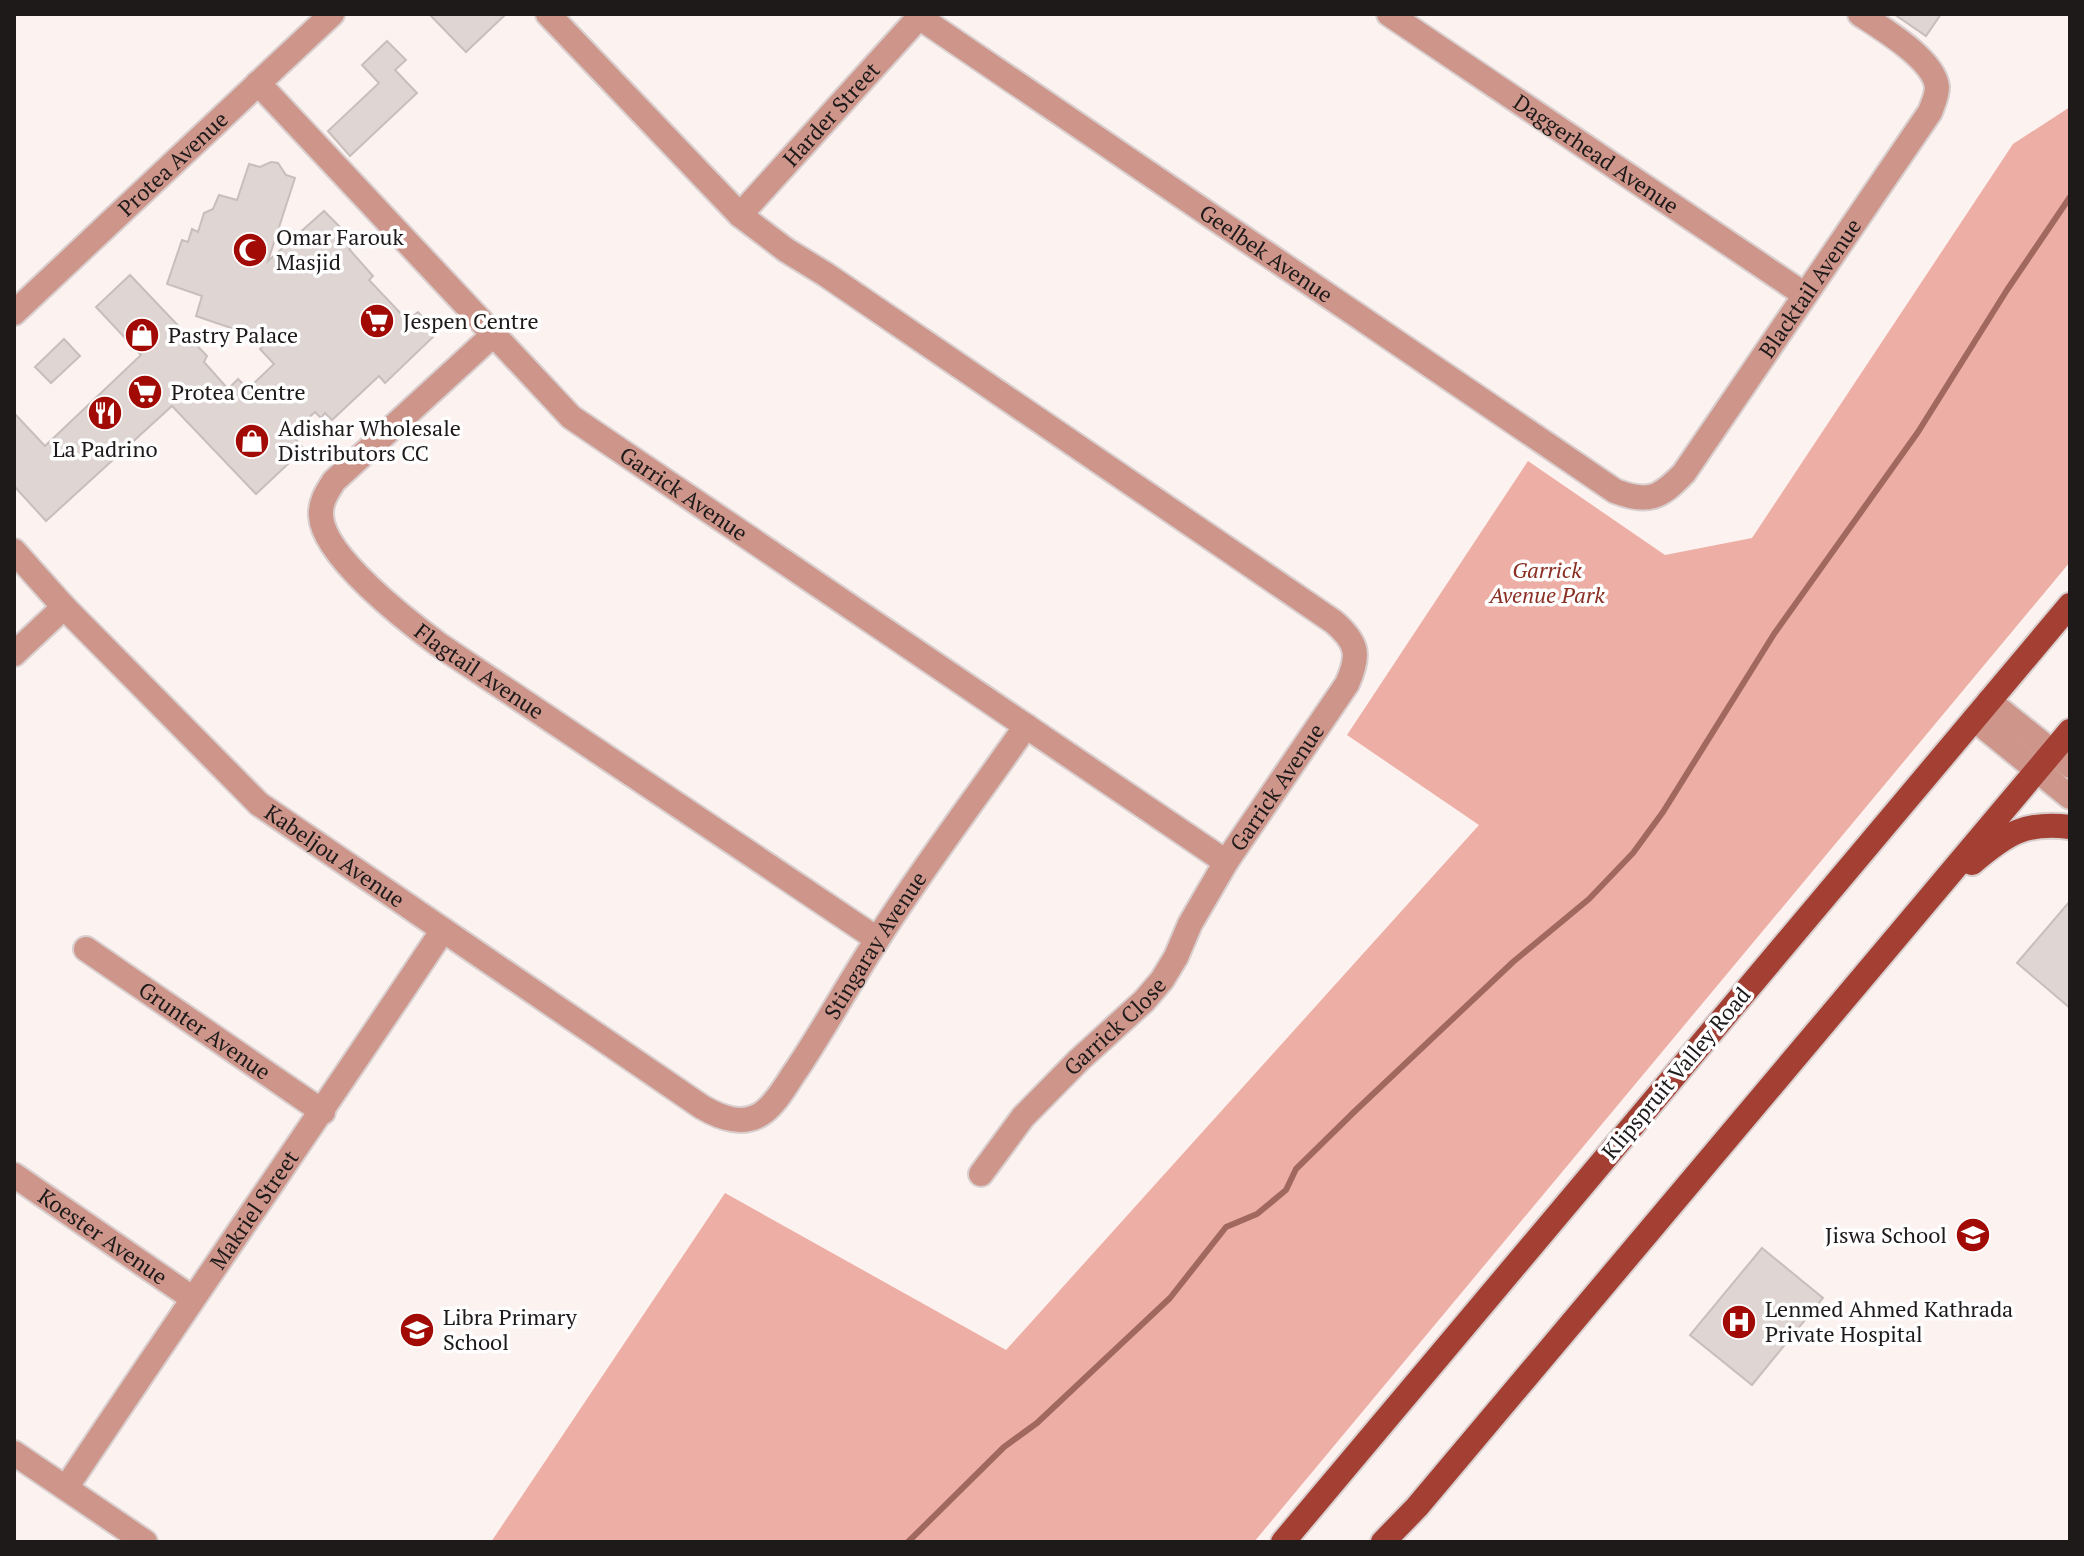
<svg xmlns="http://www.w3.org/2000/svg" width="2084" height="1556" font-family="'PT Serif',serif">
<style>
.green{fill:#edafa5}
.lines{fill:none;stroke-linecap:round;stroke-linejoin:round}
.stream{stroke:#a16860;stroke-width:6}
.building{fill:#dfd5d3;stroke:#c8bebc;stroke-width:2}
.minor-casing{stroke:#d8cfce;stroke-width:28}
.major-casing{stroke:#d8cfce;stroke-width:28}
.minor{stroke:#ce958b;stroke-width:24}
.major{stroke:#a33f33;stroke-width:24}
.labels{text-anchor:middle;stroke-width:7;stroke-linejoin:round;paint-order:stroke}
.street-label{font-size:22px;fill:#1d1a19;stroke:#fff}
.poi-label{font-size:22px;fill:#1d1a19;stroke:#fff;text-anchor:start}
.park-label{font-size:22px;font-style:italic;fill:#8b2f24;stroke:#fff}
</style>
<rect width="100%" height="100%" fill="#fcf2f0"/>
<polygon class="green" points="2070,107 2070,562 1254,1542 491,1542 725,1193 1006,1350 1479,825 1347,735 1528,461 1665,555 1752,538 2013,144"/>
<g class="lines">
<polyline class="stream" points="908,1542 1004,1447 1037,1423 1170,1298 1226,1227 1257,1214 1286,1190 1296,1169 1354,1112 1513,962 1589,899 1633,853 1663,812 1774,634 1918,432 2007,290 2070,197"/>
</g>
<g class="building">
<polygon points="429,14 506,14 466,52"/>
<polygon points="1894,14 1941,14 1926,36"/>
<polygon points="387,41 406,60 395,70 417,93 350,156 328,131 379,83 362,65"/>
<polygon points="271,162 278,163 286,175 295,178 268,261 324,211 356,243 349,249 373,276 369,280 405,318 411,313 413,316 418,312 430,325 426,329 433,337 385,383 379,376 332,420 325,413 321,418 315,412 291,434 304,449 256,494 172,406 46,521 14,486 14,413 45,446 141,355 96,307 130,275 207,356 204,362 228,389 238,379 248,389 274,364 260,349 269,341 196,316 202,296 167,284 182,240 188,242 192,229 198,232 204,213 213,209 219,195 237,200 249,164 260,167"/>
<polygon points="64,339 80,356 51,383 35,367"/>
<polygon points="2070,901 2070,1008 2017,963"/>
<polygon points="1762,1248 1823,1298 1752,1385 1690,1335"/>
</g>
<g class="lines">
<g class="minor-casing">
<g id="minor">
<path id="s1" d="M1389,14l416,281"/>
<path id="s2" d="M919,17l696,474c33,13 45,7 69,-18l246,-361c3,-8 7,-16 7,-25 -3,-28 -56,-59 -77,-73"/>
<path id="s3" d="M258,83l313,334 655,445 121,-178c13,-29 11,-41 -13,-62l-509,-348 -39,-24 -46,-35 -192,-201"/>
<path id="s4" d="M740,215l182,-201"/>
<path id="s5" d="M14,313l318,-299"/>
<path id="s6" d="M493,335l-159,146c-7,11 -14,21 -13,35 2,40 86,105 117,128l439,295"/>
<path id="s7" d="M14,551l50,56 195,197 443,303c19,11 42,20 62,5 14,-11 23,-29 33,-43 28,-42 52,-86 80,-129 46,-73 100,-143 149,-214"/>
<polyline points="14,654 64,607"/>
<polyline points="1989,701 2070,766"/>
<polyline points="1974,719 2070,797"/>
<path id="s8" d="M86,949l237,163"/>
<path id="s9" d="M981,1174l42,-57 56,-57 65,-59 18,-21 14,-23 14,-33 36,-62"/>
<path id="s10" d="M14,1175l178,123"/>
<polyline points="14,1453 145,1542"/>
<path id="s11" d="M66,1488c124,-187 253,-371 377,-558"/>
</g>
</g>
<g class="major-casing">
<g id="major">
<path d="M1972,863c34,-29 53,-42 98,-36"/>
<polyline points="1283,1542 2070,605"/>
<polyline points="1383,1542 1417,1507 2070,731"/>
</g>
</g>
<use href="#minor" class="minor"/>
<use href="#major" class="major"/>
</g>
<defs>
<g id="mosque-disc" transform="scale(1.8)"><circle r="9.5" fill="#a20b05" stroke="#fff"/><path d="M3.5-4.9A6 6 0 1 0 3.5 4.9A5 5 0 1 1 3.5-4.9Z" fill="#fff"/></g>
<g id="supermarket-disc" transform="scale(1.8)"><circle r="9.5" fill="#a20b05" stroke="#fff"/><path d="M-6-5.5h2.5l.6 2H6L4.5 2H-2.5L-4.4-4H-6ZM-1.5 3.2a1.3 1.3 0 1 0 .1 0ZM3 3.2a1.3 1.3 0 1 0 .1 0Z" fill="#fff"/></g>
<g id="shop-disc" transform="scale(1.8)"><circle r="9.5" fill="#a20b05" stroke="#fff"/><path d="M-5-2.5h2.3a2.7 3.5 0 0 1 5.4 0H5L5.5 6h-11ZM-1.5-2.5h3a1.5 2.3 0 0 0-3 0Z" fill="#fff"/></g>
<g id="restaurant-disc" transform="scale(1.8)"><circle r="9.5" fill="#a20b05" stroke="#fff"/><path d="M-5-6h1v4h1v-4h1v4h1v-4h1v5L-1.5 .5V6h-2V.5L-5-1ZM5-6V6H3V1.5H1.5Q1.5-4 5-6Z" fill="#fff"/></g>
<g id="school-disc" transform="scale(1.8)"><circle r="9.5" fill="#a20b05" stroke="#fff"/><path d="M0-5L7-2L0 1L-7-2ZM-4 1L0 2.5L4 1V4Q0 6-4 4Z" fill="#fff"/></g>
<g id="hospital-disc" transform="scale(1.8)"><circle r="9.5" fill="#a20b05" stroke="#fff"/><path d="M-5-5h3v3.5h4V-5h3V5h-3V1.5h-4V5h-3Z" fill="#fff"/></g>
</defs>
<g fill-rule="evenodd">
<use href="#mosque-disc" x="250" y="250"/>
<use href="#supermarket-disc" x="377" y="321"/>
<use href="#shop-disc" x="142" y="335"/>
<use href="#supermarket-disc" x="145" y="392"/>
<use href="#restaurant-disc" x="105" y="413"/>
<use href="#shop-disc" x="252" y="441"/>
<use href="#school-disc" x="1973" y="1235"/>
<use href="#hospital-disc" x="1739" y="1322"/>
<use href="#school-disc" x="417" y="1330"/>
</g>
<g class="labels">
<g class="street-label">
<text dy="8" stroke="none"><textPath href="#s4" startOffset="136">Harder Street</textPath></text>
<text dy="8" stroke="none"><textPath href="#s1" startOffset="250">Daggerhead Avenue</textPath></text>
<text dy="8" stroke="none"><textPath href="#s5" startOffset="218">Protea Avenue</textPath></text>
<text dy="8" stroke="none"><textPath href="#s2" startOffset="420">Geelbek Avenue</textPath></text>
<text dy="8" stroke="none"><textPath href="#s2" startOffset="1144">Blacktail Avenue</textPath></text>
<text dy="8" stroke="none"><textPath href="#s3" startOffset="594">Garrick Avenue</textPath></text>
<text dy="8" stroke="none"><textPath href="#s6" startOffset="480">Flagtail Avenue</textPath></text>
<text dy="8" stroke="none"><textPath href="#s3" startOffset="1340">Garrick Avenue</textPath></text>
<text dy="8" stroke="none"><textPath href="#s7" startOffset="444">Kabeljou Avenue</textPath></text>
<text dy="8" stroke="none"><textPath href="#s7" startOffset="1156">Stingaray Avenue</textPath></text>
<text dy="8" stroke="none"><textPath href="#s9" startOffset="200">Garrick Close</textPath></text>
<text dy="8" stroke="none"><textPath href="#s8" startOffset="144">Grunter Avenue</textPath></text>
<text transform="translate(1676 1073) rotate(-50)" y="8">Klipspruit Valley Road</text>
<text dy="8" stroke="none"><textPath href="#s11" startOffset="336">Makriel Street</textPath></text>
<text dy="8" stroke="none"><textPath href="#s10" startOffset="108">Koester Avenue</textPath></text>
</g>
<g class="poi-label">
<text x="276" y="245">Omar Farouk<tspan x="276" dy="25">Masjid</tspan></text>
<text x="403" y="329">Jespen Centre</text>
<text x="168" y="343">Pastry Palace</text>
<text x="171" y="400">Protea Centre</text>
<text x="278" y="436">Adishar Wholesale<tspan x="278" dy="25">Distributors CC</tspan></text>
<text x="105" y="457" text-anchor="middle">La Padrino</text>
<text x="1947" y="1243" text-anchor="end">Jiswa School</text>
<text x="1765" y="1317">Lenmed Ahmed Kathrada<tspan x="1765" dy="25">Private Hospital</tspan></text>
<text x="443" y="1325">Libra Primary<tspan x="443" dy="25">School</tspan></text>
</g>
<g class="park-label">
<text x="1547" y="578">Garrick<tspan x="1547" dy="25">Avenue Park</tspan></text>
</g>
</g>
<rect width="2084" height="1556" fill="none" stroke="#1d1a19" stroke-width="32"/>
</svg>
